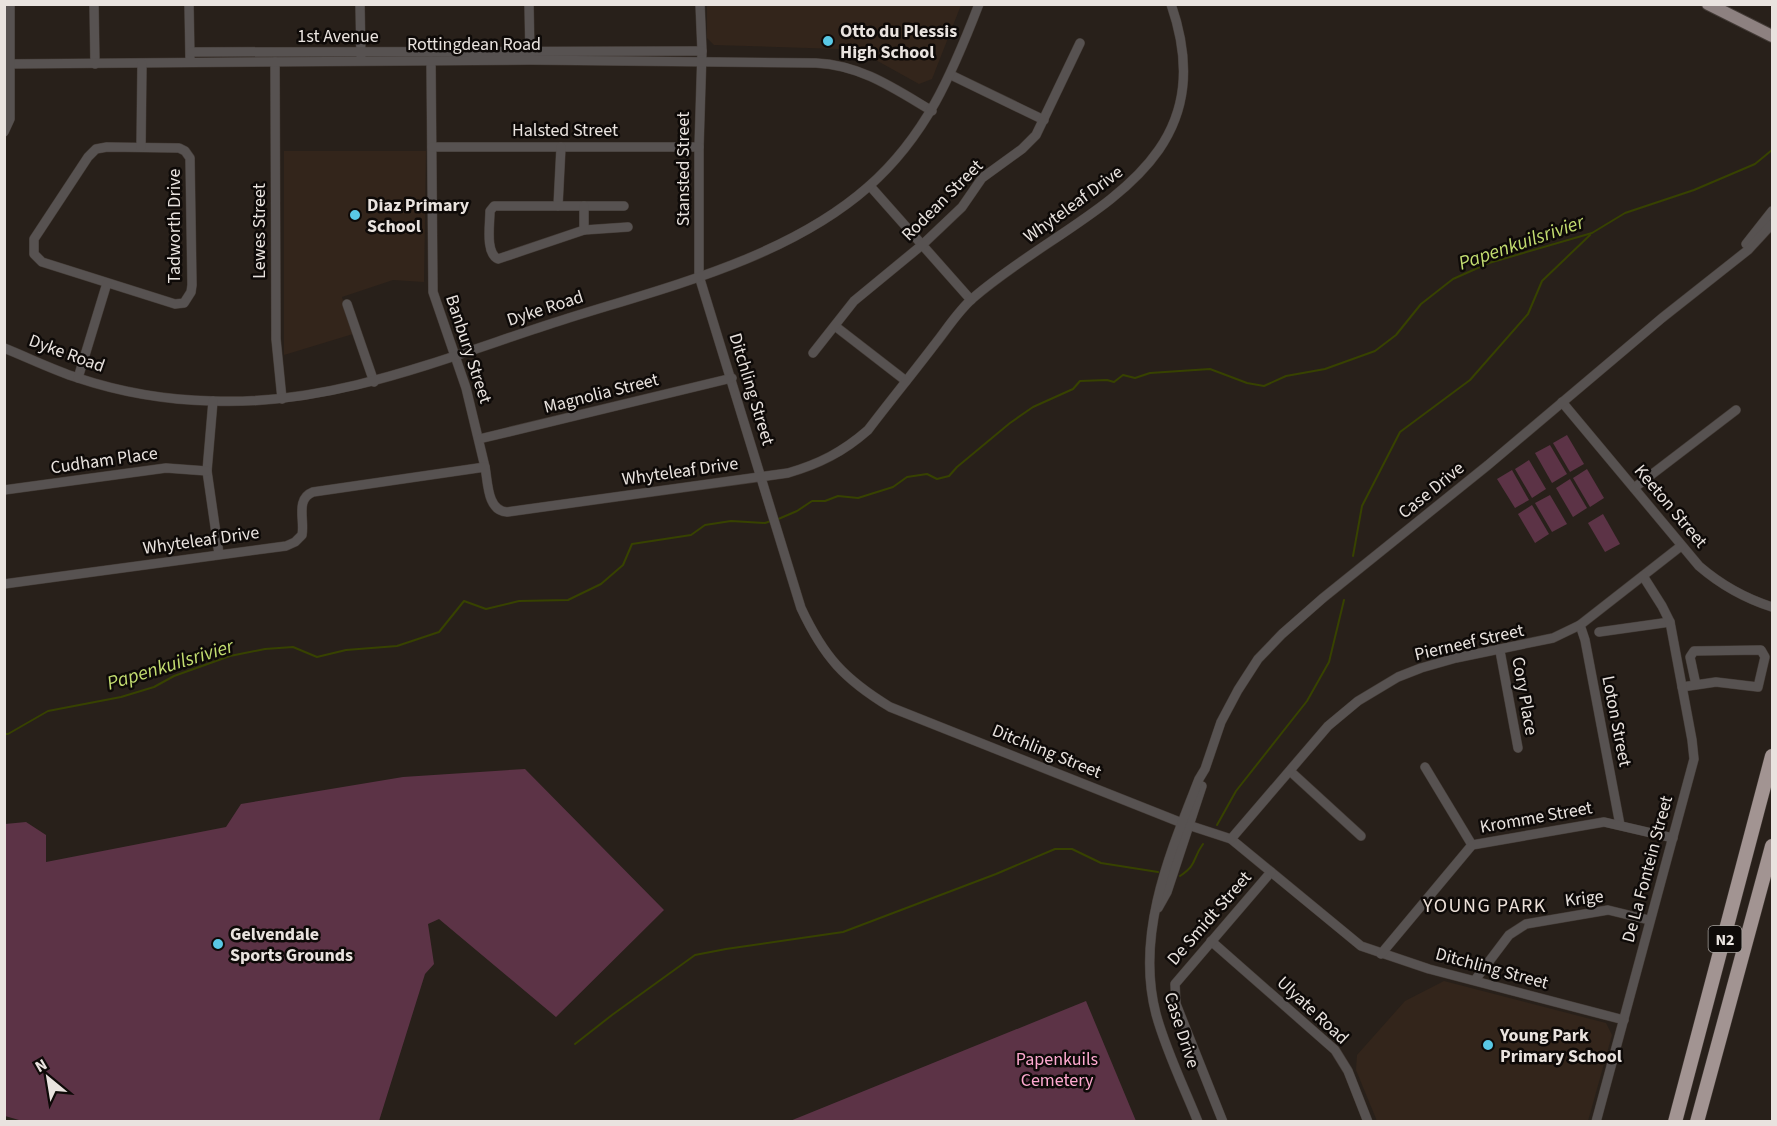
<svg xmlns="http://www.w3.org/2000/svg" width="1777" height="1126" font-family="'Source Sans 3',sans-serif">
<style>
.built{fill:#33251b}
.green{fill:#5c3346}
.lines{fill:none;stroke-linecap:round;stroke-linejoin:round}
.stream{stroke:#374200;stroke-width:2}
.minor-casing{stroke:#433b36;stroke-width:10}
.major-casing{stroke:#433b36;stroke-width:14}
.highway-casing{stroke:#433b36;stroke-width:15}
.minor{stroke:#575251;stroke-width:9}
.major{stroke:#8d8180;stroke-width:12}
.highway{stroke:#a29492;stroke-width:14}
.poi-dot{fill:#59c8e5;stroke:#0e0a08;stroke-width:2}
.labels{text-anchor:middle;stroke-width:5;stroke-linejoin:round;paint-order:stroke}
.shield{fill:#0e0a08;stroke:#a7a29e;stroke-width:1.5}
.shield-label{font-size:16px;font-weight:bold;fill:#e9e3df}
.poi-label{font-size:18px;font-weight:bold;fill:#e9e3df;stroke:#0e0a08;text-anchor:start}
.street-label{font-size:18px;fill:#e9e3df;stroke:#0e0a08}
.park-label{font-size:18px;fill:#fea9d0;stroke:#0e0a08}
.water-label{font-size:20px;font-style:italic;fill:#c3dd70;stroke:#0e0a08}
.neighbourhood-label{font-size:20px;letter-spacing:1.5px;fill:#ece0d8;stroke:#0e0a08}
</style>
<rect width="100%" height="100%" fill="#28201a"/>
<g class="built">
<polygon points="707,5 707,4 961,5 932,79 919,84 874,59 839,49 714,45 707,38"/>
<polygon points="284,151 426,151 424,282 393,280 342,297 353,334 284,355"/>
<polygon points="1444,981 1606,1023 1612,1035 1588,1121 1377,1121 1356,1070 1357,1055 1405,1001"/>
</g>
<g class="green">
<polygon points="1567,435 1584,464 1570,472 1553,443"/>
<polygon points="1550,445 1567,474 1552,483 1535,453"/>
<polygon points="1529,460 1546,489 1532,498 1515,469"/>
<polygon points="1587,469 1604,498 1590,507 1573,478"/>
<polygon points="1512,470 1529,500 1515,508 1497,479"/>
<polygon points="1570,479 1587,508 1573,517 1556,488"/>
<polygon points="1550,495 1567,524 1552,532 1535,503"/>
<polygon points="1532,505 1549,534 1535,543 1518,514"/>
<polygon points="1603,514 1620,544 1605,552 1588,523"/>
<polygon points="525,769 664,910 556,1017 439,919 428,924 434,964 425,974 379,1121 26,1122 5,1116 5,824 26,822 46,835 46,862 226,827 241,804 403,777"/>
<polygon points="1086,1001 1136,1121 790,1121"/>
</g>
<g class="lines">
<g class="stream">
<polyline points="776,520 797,511 812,501 825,501 838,496 858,498 893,487 907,477 927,474 937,479 949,476 957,467 1010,423 1033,407 1073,389 1080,381 1107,380 1114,382 1123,375 1135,378 1150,373 1210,369 1247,383 1264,386 1286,376 1325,369 1375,351 1396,335 1421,304 1453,279 1489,263 1592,233 1625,213 1694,190 1755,164 1772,150"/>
<polyline points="1353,556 1362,506 1400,432 1470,380 1528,314 1542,281 1590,235"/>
<polyline points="4,734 8,734 48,711 121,697 154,687 174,676 230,656 265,649 293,647 317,657 346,650 397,646 439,632 464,601 486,609 519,601 568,600 601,584 623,565 632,544 691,535 705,525 731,521 765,523 771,521"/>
<polyline points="1217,825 1236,791 1307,701 1329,662 1344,600"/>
<path d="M1180,876c18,-12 12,-17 23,-32"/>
<polyline points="575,1044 612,1015 695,955 726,949 843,932 996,874 1055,849 1072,849 1101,863 1158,872"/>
</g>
<g class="minor-casing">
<g id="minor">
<polyline points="94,4 95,64"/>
<polyline points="189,4 190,58"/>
<polyline points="360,4 361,59"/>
<polyline points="529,4 530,56"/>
<path d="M700,4l2,47 -3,96v129l102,332c23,49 43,71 89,99l292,116 49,16 130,107 68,23 195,51"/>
<polyline points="191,52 702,51"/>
<polyline points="431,61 433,292 466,388 485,467"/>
<polyline points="275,62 276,339 282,399"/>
<path d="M4,64l526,-4 286,3c45,2 79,26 116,48"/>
<polyline points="951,75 1044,120"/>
<polyline points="4,132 10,119 10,4"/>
<polygon points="107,147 179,148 185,151 190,158 192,285 191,292 184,303 175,304 42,262 34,254 34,239 88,157 96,149"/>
<polyline points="141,147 142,64"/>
<polyline points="432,147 699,147"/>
<polyline points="870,186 971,300"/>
<polyline points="558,206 561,147"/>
<path d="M624,206h-130l-4,5c0,13 -5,42 8,48l86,-29 44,-3"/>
<polyline points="584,230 584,206"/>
<polyline points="1746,244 1772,211"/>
<polyline points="347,304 374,382"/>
<polyline points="835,326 906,381"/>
<path d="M4,348c25,10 49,22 74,30 42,14 90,22 134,23 119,5 230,-42 341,-78 105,-34 231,-62 315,-136 58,-51 84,-113 111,-183"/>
<polyline points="813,353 854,301 922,245 962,207 982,178 1022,149 1036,135 1080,43"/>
<polyline points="78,378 107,283"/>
<polyline points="213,401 207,471 219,554"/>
<path d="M1562,402l137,164c22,19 45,32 73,41"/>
<polyline points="479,439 732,378"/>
<polyline points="1634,488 1736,410"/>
<polyline points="4,490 166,468 207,471"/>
<path d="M4,584l282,-38 9,-4 7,-7c3,-15 -7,-36 11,-43l172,-25c3,15 2,44 22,45l281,-39c31,-9 55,-21 80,-43 22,-29 45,-57 67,-86 12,-15 23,-33 38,-46 99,-86 256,-126 198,-294"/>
<polyline points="1580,625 1585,640 1620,825"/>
<polyline points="1599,632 1670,622"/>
<polyline points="1500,651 1518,748"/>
<polyline points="1682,687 1716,682 1758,687 1765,657 1761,650 1694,651 1690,657 1696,685"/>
<polyline points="1425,767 1472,845"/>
<polyline points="1290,771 1361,836"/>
<polyline points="1231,839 1328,726 1358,701 1398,677 1421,668 1456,658 1553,638 1580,625 1681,546"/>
<polyline points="1158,908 1167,892 1202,786"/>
<polyline points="1211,941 1335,1050 1348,1071 1368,1122"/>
<polyline points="1381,954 1472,845 1604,822 1673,838"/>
<polyline points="1475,980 1509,935 1526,924 1608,910 1649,920"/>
<path d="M1198,1122c-14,-35 -32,-71 -42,-108 -21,-80 14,-161 43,-235l6,-10 16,-47 17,-32 20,-31 24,-25 41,-36 165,-133 174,-147 86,-68 24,-26"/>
<polyline points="1223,1122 1176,1004 1175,984 1271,872"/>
<polyline points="1596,1122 1694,759 1692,740 1670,622 1662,606 1643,576"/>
</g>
</g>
<g class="major-casing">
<polyline id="major" points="1708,4 1772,36"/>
</g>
<g class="highway-casing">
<g id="highway">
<polyline points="1675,1122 1772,756"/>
<polyline points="1697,1122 1772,846"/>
</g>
</g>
<use href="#minor" class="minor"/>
<use href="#major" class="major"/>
<use href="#highway" class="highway"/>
</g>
<g class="poi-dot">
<circle cx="828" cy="41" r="6"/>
<circle cx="355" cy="215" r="6"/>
<circle cx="218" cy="944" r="6"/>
<circle cx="1488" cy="1045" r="6"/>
</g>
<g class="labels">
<rect class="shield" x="1708.5" y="926" width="33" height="26" rx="4.5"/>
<g class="shield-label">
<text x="1725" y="945">N2</text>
</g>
<g class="poi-label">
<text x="840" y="37">Otto du Plessis<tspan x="840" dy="21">High School</tspan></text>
<text x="367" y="211">Diaz Primary<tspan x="367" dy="21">School</tspan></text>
<text x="230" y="940">Gelvendale<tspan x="230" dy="21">Sports Grounds</tspan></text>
<text x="1500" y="1041">Young Park<tspan x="1500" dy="21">Primary School</tspan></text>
</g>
<g class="street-label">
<text x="338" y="42">1st Avenue</text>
<text x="474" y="50">Rottingdean Road</text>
<text x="565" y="136">Halsted Street</text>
<text transform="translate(683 169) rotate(-90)" y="6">Stansted Street</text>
<text transform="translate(942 200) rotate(-45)" y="6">Rodean Street</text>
<text transform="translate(1073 204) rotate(-36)" y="6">Whyteleaf Drive</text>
<text transform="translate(174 226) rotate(-90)" y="6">Tadworth Drive</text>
<text transform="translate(259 231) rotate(-90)" y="6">Lewes Street</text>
<text transform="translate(545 308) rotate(-18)" y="6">Dyke Road</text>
<text transform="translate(469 349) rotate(72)" y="6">Banbury Street</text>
<text transform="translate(67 353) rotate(20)" y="6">Dyke Road</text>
<text transform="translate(752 389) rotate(73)" y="6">Ditchling Street</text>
<text transform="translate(601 393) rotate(-14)" y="6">Magnolia Street</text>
<text transform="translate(104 460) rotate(-8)" y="6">Cudham Place</text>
<text transform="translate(680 471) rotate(-8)" y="6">Whyteleaf Drive</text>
<text transform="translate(1431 490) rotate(-39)" y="6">Case Drive</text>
<text transform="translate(1671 506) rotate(50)" y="6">Keeton Street</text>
<text transform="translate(201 540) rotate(-8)" y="6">Whyteleaf Drive</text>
<text transform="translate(1469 642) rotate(-13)" y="6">Pierneef Street</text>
<text transform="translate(1525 696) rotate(80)" y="6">Cory Place</text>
<text transform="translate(1617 721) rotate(79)" y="6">Loton Street</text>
<text transform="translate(1047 751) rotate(22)" y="6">Ditchling Street</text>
<text transform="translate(1536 817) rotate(-10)" y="6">Kromme Street</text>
<text transform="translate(1647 869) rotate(-75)" y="6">De La Fontein Street</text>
<text transform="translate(1584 898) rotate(-7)" y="6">Krige</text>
<text transform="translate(1209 918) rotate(-49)" y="6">De Smidt Street</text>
<text transform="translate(1492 968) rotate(15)" y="6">Ditchling Street</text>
<text transform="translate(1313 1010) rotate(43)" y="6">Ulyate Road</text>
<text transform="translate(1182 1030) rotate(72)" y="6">Case Drive</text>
</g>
<g class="park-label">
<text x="1057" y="1065">Papenkuils<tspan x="1057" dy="21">Cemetery</tspan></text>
</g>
<g class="water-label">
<text transform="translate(1521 242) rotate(-19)" y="7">Papenkuilsrivier</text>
<text transform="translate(170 664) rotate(-17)" y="7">Papenkuilsrivier</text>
</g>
<g class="neighbourhood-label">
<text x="1485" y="912">YOUNG PARK</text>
</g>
</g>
<rect width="1777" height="1126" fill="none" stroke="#e9e3df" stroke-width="12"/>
<g transform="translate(48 1078) rotate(330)" stroke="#0e0a08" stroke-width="4.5" paint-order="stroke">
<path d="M0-4.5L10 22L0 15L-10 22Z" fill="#e9e3df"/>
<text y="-9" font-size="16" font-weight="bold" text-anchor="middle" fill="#e9e3df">N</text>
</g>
</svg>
